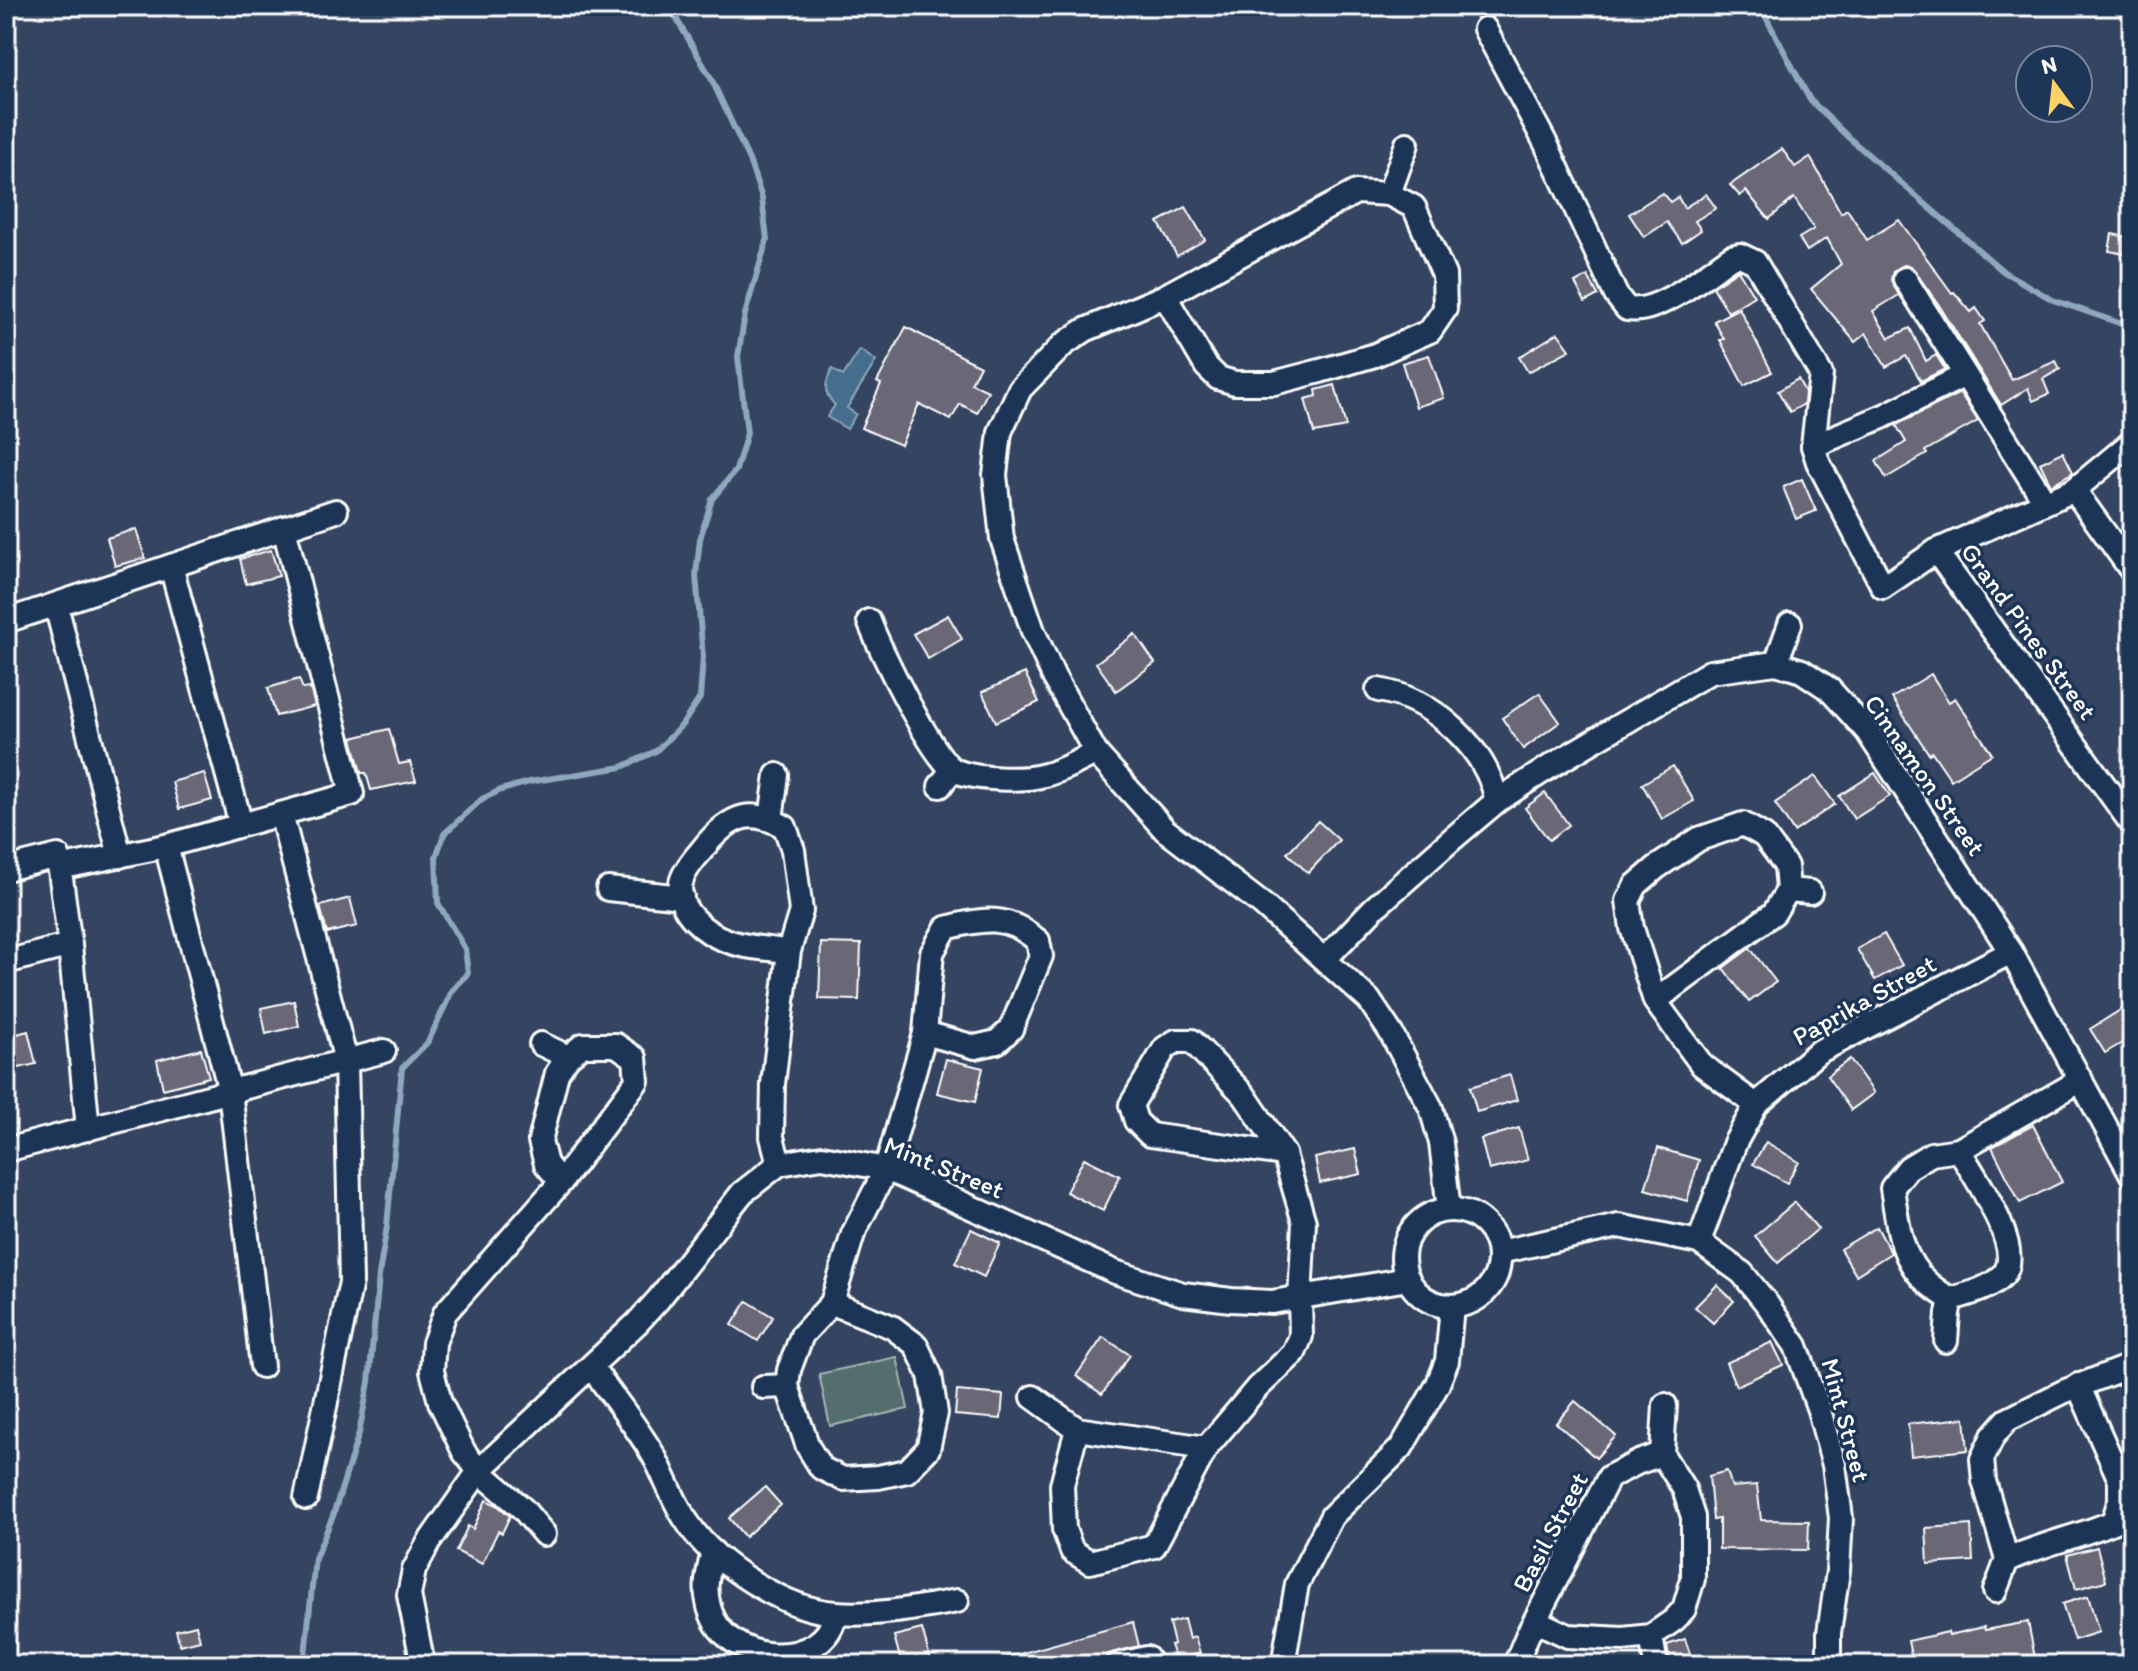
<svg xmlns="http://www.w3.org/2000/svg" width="2138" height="1671" font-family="Itim,sans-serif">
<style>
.green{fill:#526e6c;stroke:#a8b6b6;stroke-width:2}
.water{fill:#456e8d;stroke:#8fa8bb;stroke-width:2}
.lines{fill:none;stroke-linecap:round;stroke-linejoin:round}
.stream{stroke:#8fa8bb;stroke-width:6}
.building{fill:#6b6777;stroke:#fff;stroke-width:2}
.street-casing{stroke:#fff;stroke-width:28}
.street{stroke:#1d3557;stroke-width:22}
.labels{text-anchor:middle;stroke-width:7;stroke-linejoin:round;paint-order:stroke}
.street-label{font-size:26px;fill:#fff;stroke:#1d3557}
</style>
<rect width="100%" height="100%" fill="#344461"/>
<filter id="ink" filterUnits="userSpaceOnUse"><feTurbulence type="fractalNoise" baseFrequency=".0125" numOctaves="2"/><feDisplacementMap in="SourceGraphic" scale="16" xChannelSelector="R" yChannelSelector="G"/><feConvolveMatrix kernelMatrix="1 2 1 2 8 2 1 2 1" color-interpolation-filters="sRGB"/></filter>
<g filter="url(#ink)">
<polygon class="green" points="897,1357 908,1409 830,1426 819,1374"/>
<path class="water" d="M860,350l16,11 -29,47 9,6 -9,15 -20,-12 8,-12c-13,-12 -10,-22 -3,-36l11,7z"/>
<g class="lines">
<g class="stream">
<polyline points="1760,6 1810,100 1849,138 2004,272 2053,300 2119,323 2132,323"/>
<polyline points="304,1665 315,1558 333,1516 359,1433 369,1382 379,1275 387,1226 402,1068 428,1042 452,991 468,973 465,949 438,903 436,857 444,834 482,799 501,790 529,782 622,767 656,751 682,725 700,698 703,657 696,575 700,539 712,499 736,470 747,433 738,357 745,314 767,240 762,198 749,160 711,78 669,6"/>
</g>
</g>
<g class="building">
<polygon points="1782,149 1795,167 1810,157 1841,213 1847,209 1867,240 1899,220 1952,293 1954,292 1971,312 1976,308 1985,321 1980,324 2012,380 2056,361 2060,369 2043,379 2049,394 2033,401 2028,388 2001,405 1939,305 1911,266 1904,265 1893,272 1891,280 1899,295 1873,311 1889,338 1910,328 1926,361 1936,355 1945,369 1921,381 1906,356 1886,367 1866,333 1855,342 1811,289 1841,264 1827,238 1807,251 1799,238 1814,229 1794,198 1769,219 1746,191 1740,196 1730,185"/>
<polygon points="1662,193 1670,202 1678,197 1684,208 1706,194 1716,208 1695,221 1701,230 1682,243 1667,222 1644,237 1629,214"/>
<polygon points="1186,207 1205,240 1177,256 1158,222"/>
<polygon points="2112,234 2132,238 2132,255 2109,251"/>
<polygon points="1738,270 1754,296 1728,312 1713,287"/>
<polygon points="1588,276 1598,295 1585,302 1575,283"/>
<polygon points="1739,308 1772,372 1744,386 1720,340 1724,339 1714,321"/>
<polygon points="906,327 980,366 971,383 988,391 977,413 960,404 951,420 919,404 901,445 861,428 881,384 877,382"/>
<polygon points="1558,333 1570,350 1528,372 1519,357"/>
<polygon points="1429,355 1444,398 1416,407 1402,363"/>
<polygon points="1798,379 1805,392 1804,404 1790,412 1778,391"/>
<polygon points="1335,385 1346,427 1314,433 1305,399 1317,396 1316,390"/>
<polygon points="1960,393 1978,421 1925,451 1927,454 1886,478 1876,461 1906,442 1896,425"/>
<polygon points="2063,452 2073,472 2051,485 2040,463"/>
<polygon points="1802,479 1816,511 1796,519 1783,487"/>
<polygon points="136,529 145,558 115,566 107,538"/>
<polygon points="271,550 279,576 246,584 240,559"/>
<polygon points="948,615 962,639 928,659 913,634"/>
<polygon points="1135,634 1155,663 1116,691 1096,663"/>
<polygon points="1025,673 1039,702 996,722 982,692"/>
<polygon points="1931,674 1949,702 1955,698 1992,754 1951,780 1932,752 1929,754 1892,698"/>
<polygon points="299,679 303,689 310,688 315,706 276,716 268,688"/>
<polygon points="1539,693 1560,722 1523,749 1502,718"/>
<polygon points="389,729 399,764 410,762 416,781 371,790 366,773 361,773 352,738"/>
<polygon points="1673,766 1694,801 1662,819 1642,784"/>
<polygon points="204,773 212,800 179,809 172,782"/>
<polygon points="1875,773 1890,796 1854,819 1839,796"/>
<polygon points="1815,776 1835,804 1794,832 1775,803"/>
<polygon points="1545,793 1569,825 1549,840 1525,808"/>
<polygon points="1318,821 1339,840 1308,873 1287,853"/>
<polygon points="350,898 357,926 327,933 320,906"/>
<polygon points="1884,934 1902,965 1875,980 1857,949"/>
<polygon points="821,943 861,944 859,1000 819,999"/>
<polygon points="1750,948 1776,982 1749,1002 1723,968"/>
<polygon points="294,1001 299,1026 266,1034 261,1008"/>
<polygon points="2122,1009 2132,1026 2132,1037 2105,1053 2090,1029"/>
<polygon points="28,1031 36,1064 6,1071 6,1037"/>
<polygon points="201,1049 209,1077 163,1089 157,1060"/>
<polygon points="946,1059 983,1068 975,1102 937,1093"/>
<polygon points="1850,1059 1874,1093 1851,1110 1827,1076"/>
<polygon points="1510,1075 1517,1100 1477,1112 1470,1087"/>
<polygon points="2033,1125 2062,1182 2020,1203 1992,1147"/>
<polygon points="1519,1128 1528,1160 1489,1170 1481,1139"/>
<polygon points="1766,1142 1799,1162 1787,1183 1753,1164"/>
<polygon points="1658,1148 1699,1160 1687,1201 1645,1189"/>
<polygon points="1355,1149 1361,1174 1320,1183 1315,1158"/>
<polygon points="1084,1158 1120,1176 1103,1211 1066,1192"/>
<polygon points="1795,1202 1818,1229 1778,1263 1755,1236"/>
<polygon points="1877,1227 1891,1253 1856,1275 1840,1249"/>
<polygon points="971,1229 1000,1243 984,1277 955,1263"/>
<polygon points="1717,1285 1734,1301 1713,1323 1695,1307"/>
<polygon points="747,1301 773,1317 758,1341 732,1325"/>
<polygon points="1103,1337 1130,1355 1102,1394 1076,1376"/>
<polygon points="1772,1342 1783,1365 1736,1386 1726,1363"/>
<polygon points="957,1391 1003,1395 1001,1419 955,1415"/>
<polygon points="1575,1401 1616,1436 1596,1458 1556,1423"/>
<polygon points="1965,1418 1968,1450 1911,1456 1908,1424"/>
<polygon points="1727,1471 1732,1487 1757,1485 1761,1520 1809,1521 1808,1550 1719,1549 1719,1519 1713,1520 1709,1476"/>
<polygon points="765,1487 781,1505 745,1537 729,1518"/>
<polygon points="486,1500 497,1505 510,1516 502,1533 498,1531 482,1564 456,1551 468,1526 473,1529"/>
<polygon points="1971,1525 1973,1561 1928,1564 1926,1528"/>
<polygon points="2097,1547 2106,1581 2076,1589 2067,1555"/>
<polygon points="2088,1596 2099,1632 2074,1640 2062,1604"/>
<polygon points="1184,1619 1189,1639 1195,1637 1200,1653 1194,1655 1197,1665 1177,1665 1170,1645 1174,1644 1169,1623"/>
<polygon points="1133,1622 1139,1646 1108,1654 1103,1665 998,1665 998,1660"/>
<polygon points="2028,1622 2035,1658 1989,1665 1913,1665 1908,1641 1948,1632 1949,1635 1984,1627 1985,1630"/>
<polygon points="196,1625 200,1640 180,1645 176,1630"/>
<polygon points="922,1629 932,1665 902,1665 894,1636"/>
<polygon points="1685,1639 1694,1665 1670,1665 1667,1645"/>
</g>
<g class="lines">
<g class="street-casing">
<g id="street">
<path d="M1485,29l61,115 70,151 11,14c31,6 79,-35 104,-52l9,-2 15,7 66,112 -8,72 5,16 65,125 53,-36 138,-61 58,-48"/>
<polyline points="1389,194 1407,144"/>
<polyline points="1905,279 2045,502"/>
<polyline points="1165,296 1206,366 1218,378 1235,383 1274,383 1320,371 1375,355 1430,331 1445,309 1444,275 1414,207 1389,194 1356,192 1165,296 1085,330 1064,344 1020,389 1000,432 995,475 1002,539 1033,631 1054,677 1096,753 1165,830 1263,905 1369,1000 1391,1033 1431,1108 1441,1143 1449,1210"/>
<polyline points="1813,446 1884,416 1965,375"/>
<polyline points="2074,490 2132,571"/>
<polyline points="1936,551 2132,824"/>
<polyline points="171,566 241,825"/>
<polyline points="56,605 120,856"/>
<polyline points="6,621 336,511"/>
<path d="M869,621c9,25 64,138 85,149 20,10 70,11 91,5 17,-4 35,-15 51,-22"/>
<polyline points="1776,663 1790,624"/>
<path d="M1378,690c54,8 108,57 119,111"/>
<polyline points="940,786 952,770"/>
<polyline points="281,814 346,1061 351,1282 306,1498"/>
<polyline points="771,819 777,775"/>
<polyline points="166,846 230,1091 262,1366"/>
<polyline points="59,868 166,846 352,794 284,528"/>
<polyline points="6,869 58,856 70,945 88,1129"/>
<polyline points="608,889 682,897"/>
<polyline points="1788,890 1810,892"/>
<polyline points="1325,959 1373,909 1451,840 1497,801 1551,766 1710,672 1776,663 1802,671 1829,689 1867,731 2011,952 2132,1175"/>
<polyline points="6,962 70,945"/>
<polyline points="1655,1001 1774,913 1788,890 1786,866 1764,836 1743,824 1699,839 1657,867 1636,885 1628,901 1632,928 1655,1001 1702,1065 1756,1105"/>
<polyline points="925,1033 975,1047 997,1042 1011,1029 1041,956 1038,941"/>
<polygon points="1176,1041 1192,1041 1244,1095 1284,1154 1150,1135 1136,1121 1131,1105 1165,1048"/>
<polyline points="541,1044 568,1057"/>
<polyline points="6,1150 384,1051"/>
<path d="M779,1164l-7,-27 1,-53 16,-133 12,-40 -8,-61 -8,-23c-11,-6 -27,-13 -41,-10 -18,4 -33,21 -43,34 -7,8 -18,21 -20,32 -6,27 25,51 47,58 19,7 41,8 61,10"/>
<circle cx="1451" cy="1258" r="48"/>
<polyline points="1699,1242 1735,1143 1756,1105 1818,1052 2011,952"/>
<polyline points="1499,1252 1619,1226 1699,1242 1742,1273 1767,1304 1796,1346 1819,1410 1834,1465 1841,1518 1838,1571 1829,1633 1829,1665"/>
<path d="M1951,1299c17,-5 39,-10 52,-24 23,-25 -30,-101 -44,-125"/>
<polygon points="832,1303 892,1327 916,1345 930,1375 936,1413 928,1449 907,1471 878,1477 843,1479 821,1468 808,1447 787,1386 789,1370 802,1335"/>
<path d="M832,1303l21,-69 33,-65 39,-136 7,-80 14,-25c37,-10 62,-14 92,13"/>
<path d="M1946,1341l2,-28 3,-14c-49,-26 -51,-60 -59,-111l16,-20 23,-14 28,-4 122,-70"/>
<path d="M592,1367c20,30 45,59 63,91 11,21 19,45 33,65 27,42 98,87 148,90 40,3 82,-5 121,-12"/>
<polyline points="763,1387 787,1386"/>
<polyline points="1033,1397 1077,1429 1206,1448 1257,1388 1294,1353 1301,1336 1300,1299 1304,1222 1284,1154"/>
<polyline points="1077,1429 1062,1485 1064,1529 1072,1551 1090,1562 1154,1546 1206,1448"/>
<polyline points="544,1534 523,1509 479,1471 464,1452 440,1402 432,1371 434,1343 445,1313 561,1182 637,1081 635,1058 616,1045 583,1045 568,1057 557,1073 540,1141 546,1164 561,1182"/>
<path d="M713,1552c-4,17 -9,33 -5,50 12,67 120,69 127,11"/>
<polyline points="2007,1560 1984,1481 1982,1459 1993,1436 2007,1420 2063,1392 2132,1365"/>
<path d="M1995,1591l12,-31c34,-16 71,-23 106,-38l7,-22v-20l-42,-95"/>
<polyline points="1536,1621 1568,1636 1623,1639 1651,1636 1674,1620 1684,1609 1693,1579 1693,1517 1684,1489 1662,1454"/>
<polyline points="1651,1636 1656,1665"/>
<polyline points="423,1665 409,1595 414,1570 429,1542 479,1471 637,1323 658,1300 742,1193 779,1164 822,1157 886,1169 1115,1272 1183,1294 1231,1300 1272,1302 1408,1279"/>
<polyline points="1117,1665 1147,1658 1151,1665"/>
<polyline points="1283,1665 1297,1584 1332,1516 1401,1448 1437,1386 1447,1361 1452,1306"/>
<polyline points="1515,1665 1527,1636 1609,1477 1639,1462 1662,1454 1665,1405"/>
</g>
</g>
<use href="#street" class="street"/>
</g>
</g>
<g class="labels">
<g class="street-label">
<text transform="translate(2029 631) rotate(54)" y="9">Grand Pines Street</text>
<text transform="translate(1925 775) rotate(55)" y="9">Cinnamon Street</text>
<text transform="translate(1864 1000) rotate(-29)" y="9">Paprika Street</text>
<text transform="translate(944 1167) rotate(22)" y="9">Mint Street</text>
<text transform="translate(1846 1420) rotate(75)" y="9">Mint Street</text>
<text transform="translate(1550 1532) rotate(-62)" y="9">Basil Street</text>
</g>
</g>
<rect width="2138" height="1671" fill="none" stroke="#1d3557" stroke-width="32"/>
<rect x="16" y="16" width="2106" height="1639" fill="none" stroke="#fff" stroke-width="3" filter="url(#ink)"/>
<g transform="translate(2054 84) rotate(345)"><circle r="38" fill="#1d3557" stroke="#77869a" stroke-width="2"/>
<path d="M0-6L14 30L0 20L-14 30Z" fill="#ffd166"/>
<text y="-12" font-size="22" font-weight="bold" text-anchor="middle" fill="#ffffff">N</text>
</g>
</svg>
